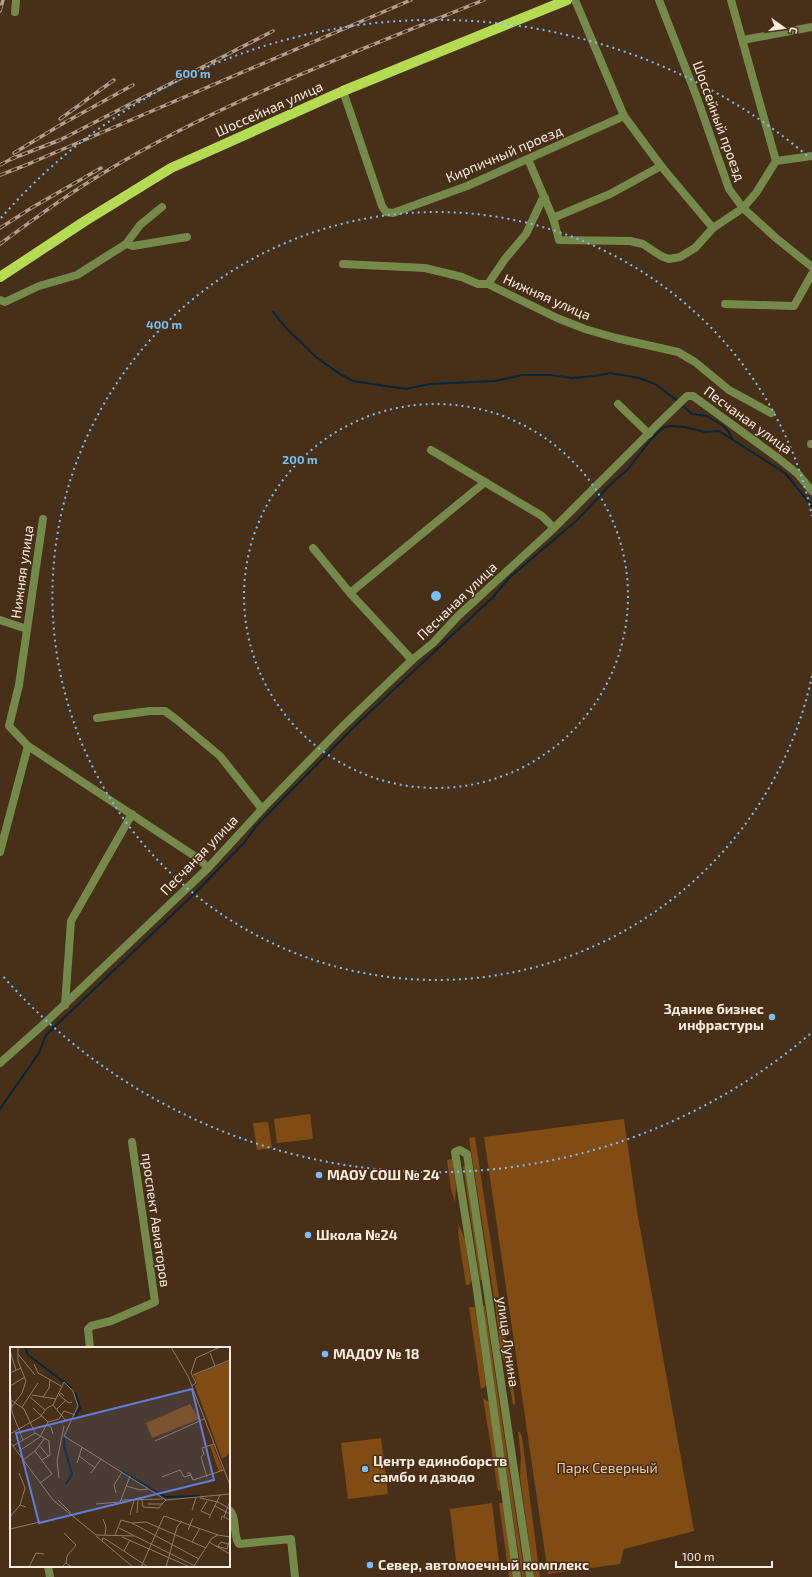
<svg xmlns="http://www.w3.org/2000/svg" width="812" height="1577" font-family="'Exo 2',sans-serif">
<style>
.green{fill:#804c13}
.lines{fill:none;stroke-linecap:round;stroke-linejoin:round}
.stream{stroke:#06263c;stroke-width:2}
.minor{stroke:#75894b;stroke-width:8}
.major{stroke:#b5db53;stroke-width:10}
.rail-casing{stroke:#b19e8c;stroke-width:3.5}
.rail{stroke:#472f18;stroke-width:2;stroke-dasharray:6;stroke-linecap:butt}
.ring{fill:none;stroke:#78bff7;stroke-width:2;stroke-dasharray:2 4}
.poi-dot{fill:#78bff7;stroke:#472f18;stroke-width:1.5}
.labels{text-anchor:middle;stroke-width:3;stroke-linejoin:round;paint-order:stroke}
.street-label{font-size:14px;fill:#fcecde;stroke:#472f18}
.poi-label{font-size:14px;font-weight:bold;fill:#fcecde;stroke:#472f18;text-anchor:start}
.park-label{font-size:14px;fill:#f3caa6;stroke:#472f18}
.inset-river{fill:none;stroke:#06263c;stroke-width:2}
.inset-road{fill:none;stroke:#8f7b67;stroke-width:1}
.view{fill:#607dda;fill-opacity:0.15;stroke:#607dda;stroke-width:2}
.inset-edge{fill:none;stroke:#fcecde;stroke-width:2}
.centre{fill:#78bff7;stroke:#472f18;stroke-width:2}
.ring-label{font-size:12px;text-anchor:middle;font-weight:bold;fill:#78bff7;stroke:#472f18;stroke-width:3;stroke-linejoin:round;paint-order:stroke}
</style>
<rect width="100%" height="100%" fill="#472f18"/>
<g class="green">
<polygon points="310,1114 313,1139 277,1143 274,1119"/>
<polygon points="624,1119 637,1211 694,1531 624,1549 620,1564 548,1574 484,1137"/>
<polygon points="268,1122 272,1148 257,1150 253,1123"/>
<polygon points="475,1137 499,1297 494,1298 469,1138"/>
<polygon points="452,1159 456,1186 455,1202 451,1189 447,1160"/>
<polygon points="463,1166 466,1166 483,1280 480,1280"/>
<polygon points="459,1225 465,1240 471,1281 469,1285 466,1285 458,1233"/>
<polygon points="500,1302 515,1399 515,1404 513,1405 507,1369 501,1352 495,1303"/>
<polygon points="482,1306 485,1306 525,1577 522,1577"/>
<polygon points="469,1307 475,1307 486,1383 485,1387 481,1389"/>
<polygon points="483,1398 489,1402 501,1490 498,1491"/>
<polygon points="518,1432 520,1432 522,1437 540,1577 534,1577 520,1477 521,1457"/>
<polygon points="381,1438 388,1494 348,1499 341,1443"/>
<polygon points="492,1503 499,1562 457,1568 450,1509"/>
<polygon points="499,1503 503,1503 504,1505 514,1577 509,1577"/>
</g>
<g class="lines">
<g class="stream">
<polyline points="273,312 287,329 316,357 340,374 353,381 406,389 430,384 495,381 522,375 550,375 572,378 595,376 610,373 639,378 655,384 678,401"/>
<polyline points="681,404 692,414 707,416 722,425 728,431 733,440"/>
<polyline points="0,1109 39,1053 46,1035 193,895 244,843 256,826 357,724 493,597 509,578 577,520 610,485 628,469 652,438 664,427 671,426 685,427 705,432 719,431 785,473 812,506"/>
</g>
<g class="minor">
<polyline points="575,0 624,116 661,166 713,228"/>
<polyline points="659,0 696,95 729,189 743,208 776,238 812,267"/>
<polyline points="731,0 776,161"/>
<polyline points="15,12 16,0"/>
<polyline points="743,40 812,27"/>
<polyline points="343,91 382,206 386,212 393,213 467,186 624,116"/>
<polyline points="528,159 553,218 559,240 630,241 643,244 661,256 669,259 680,257 695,248 713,228 743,208 756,193 776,161 812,156"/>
<polyline points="553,218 610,194 661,166"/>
<polyline points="126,244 133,246 187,237"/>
<polyline points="343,264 425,268 462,277 478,284 488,284 557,318 585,329 616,338 678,352 695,362 729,390 771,413"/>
<polyline points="488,284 505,259 526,234 542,200 545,198"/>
<polyline points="0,300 5,302 39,286 77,275 126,244 140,225 162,207"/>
<polyline points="725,304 794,306 812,274"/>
<polyline points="618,404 649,434"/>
<polyline points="811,444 812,444"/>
<polyline points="431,450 542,516 554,528"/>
<polyline points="313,548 350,593 412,660"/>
<polyline points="350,593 485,482"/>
<polyline points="0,620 27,629"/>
<polyline points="97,718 150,711 165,711 177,720 220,756 262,809"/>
<polyline points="28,746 199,859 208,868"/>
<polyline points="0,852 28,746 9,726 19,685 43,519"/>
<polyline points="65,1005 71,921 132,814"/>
<polyline points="0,1063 46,1022 208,868 262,809 342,727 412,660 433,643 458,616 554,528 656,426 687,396 693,396 778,458 798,474 812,491"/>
<polyline points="90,1348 88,1329 91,1326 111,1321 155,1302 132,1142"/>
<path d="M229,1510c9,8 3,24 10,34l52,-5 4,38"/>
<polyline points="48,1566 50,1577"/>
<polyline points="517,1577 477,1290 455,1152 460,1150 467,1154 530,1577"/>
</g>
<polyline class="major" points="0,277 85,221 171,168 343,91 567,0"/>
<g class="rail-casing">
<g id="rail">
<polyline points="0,11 3,0"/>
<polyline points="60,119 114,80"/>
<polyline points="14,153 62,124 133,85"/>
<polyline points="11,159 60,140 273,31"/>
<polyline points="0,165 15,157"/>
<polyline points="0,175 26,165 411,0"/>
<polyline points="0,228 33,207 101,168"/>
<path d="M0,244c34,-25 68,-50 105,-72 119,-72 251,-120 379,-172"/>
</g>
</g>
<use href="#rail" class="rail"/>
</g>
<g class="ring">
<circle cx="436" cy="596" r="192"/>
<path d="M812 676A384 384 0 1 1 812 516"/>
<path d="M810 1034A576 576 0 0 1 1 974M1 218A576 576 0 0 1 810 158"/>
</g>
<g class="poi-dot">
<circle cx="772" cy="1017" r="4"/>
<circle cx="319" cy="1175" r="4"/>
<circle cx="308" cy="1235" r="4"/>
<circle cx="325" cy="1354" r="4"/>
<circle cx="365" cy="1469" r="4"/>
<circle cx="370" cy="1565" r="4"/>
</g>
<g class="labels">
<g class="street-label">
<text transform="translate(269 109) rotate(-24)" y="5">Шоссейная улица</text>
<text transform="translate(719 121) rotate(70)" y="5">Шоссейный проезд</text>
<text transform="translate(504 154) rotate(-23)" y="5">Кирпичный проезд</text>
<text transform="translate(547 297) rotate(24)" y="5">Нижняя улица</text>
<text transform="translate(748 420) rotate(36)" y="5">Песчаная улица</text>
<text transform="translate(22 572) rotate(-82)" y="5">Нижняя улица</text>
<text transform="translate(457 601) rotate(-44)" y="5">Песчаная улица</text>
<text transform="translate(199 855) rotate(-46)" y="5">Песчаная улица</text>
<text transform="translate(156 1220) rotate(82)" y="5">проспект Авиаторов</text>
<text transform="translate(508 1342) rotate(82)" y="5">улица Лунина</text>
</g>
<g class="poi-label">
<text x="764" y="1014" text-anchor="end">Здание бизнес<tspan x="764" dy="16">инфрастуры</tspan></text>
<text x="327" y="1180">МАОУ СОШ № 24</text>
<text x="316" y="1240">Школа №24</text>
<text x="333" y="1359">МАДОУ № 18</text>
<text x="373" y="1466">Центр единоборств<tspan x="373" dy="16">самбо и дзюдо</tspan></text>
<text x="378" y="1570">Север, автомоечный комплекс</text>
</g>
<g class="park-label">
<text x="607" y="1473">Парк Северный</text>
</g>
</g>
<g transform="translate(10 1347)">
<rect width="220" height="220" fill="#472f18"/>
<path d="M220,14v92l-8,6 -27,-73 2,-2 -3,-9zM180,57l9,15 -47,19 -6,-15zM203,98l10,25 -4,2 -9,-26z" fill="#804c13"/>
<path class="inset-river" d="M15,0l3,8 44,33M64,71l6,-10 -5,-16M54,91v7l8,29 -6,10M112,124l44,26 34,-1"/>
<path class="inset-road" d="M161,0l17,29 42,109M0,4l6,19M200,6l5,13M8,7l17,21M24,17l4,9 23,13M0,26l11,-5M183,28l37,-15M0,39l15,-9M182,39l4,-3 -5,-10 5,-15 24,-11M0,40l2,25 11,28M22,48l24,4M54,49l-3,-3 -2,2 10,8 3,-1M20,50l15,13M33,50l6,-9 1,-8M1,53l13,9 11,24 14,8 1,14 -8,5M43,58l13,16M12,60l16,-24M23,61l15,14M0,62l12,-16 4,-12 -8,-20v-14M47,62l9,-9M36,78l5,2 2,7M0,87l30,-17 7,-9 6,-3 11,-23 9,9 5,15 -14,30 102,64 64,-6M145,94l49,-22M0,95l43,58 43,35 39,1 62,31M29,98l9,11M3,99l22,-13M9,104l21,-14 8,-15 11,-3 5,-8 11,4M25,104l17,23 -12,9M69,109l16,12M13,113l12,-9 10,-13M67,116l5,-16M9,126l6,15 -5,17M81,126l10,-14M177,126h3l3,7 31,-10M152,130l18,-7 4,7 7,-2M197,130l-6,-20 3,-3 -2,-6 12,-4M49,131l-2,-17 7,-35M116,139l14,4 8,-1M106,146l-2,-8 8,-13M190,151l18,4 12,7M48,153l13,13M111,153l9,-24M132,153l1,7 16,1 3,-4M197,154l-6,10 9,4M86,157l24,-2 1,-2 42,-1M138,157h14l4,-4M205,159l15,8M182,163l4,-12M127,166l1,-13M120,168l4,-15M0,170l10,-12 6,2M214,170l6,-16M199,171l11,-23M93,172l3,8 -1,8M211,173l1,-4 8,4M122,176l67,36M109,181l14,7M0,182l30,-7M178,183l5,-12M54,186l12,12 -9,11 -1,7M105,188l6,-15 11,3 14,-1 60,26M86,189l37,31M112,190l68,30M92,194l1,-3 4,2 41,27M182,195l8,-14M199,195l21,12M206,199l11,3 3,-10M208,199l3,-4 7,2M114,204l6,-11M184,219l18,-28 6,-3 12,2M19,220l7,-14 8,1M52,220l4,-4 6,4M131,220l23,-51 54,19M156,220l11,-40 5,-6"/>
<path class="view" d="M182,42l22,91 -175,43 -23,-90z"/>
<rect width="220" height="220" class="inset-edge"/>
</g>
<circle cx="436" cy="596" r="6" class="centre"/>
<g class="ring-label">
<text x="193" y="78">600 m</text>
<text x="164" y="329">400 m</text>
<text x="300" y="464">200 m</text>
</g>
<g transform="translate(784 28) rotate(104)" stroke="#472f18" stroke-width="3" paint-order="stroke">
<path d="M0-3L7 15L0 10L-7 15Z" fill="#fcecde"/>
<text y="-6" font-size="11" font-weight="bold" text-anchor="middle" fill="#fcecde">С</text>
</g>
<path d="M676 1561v6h96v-6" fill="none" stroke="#fcecde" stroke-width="2"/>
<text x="682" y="1561" font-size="12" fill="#fcecde" stroke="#472f18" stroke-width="3" paint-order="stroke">100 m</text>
</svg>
